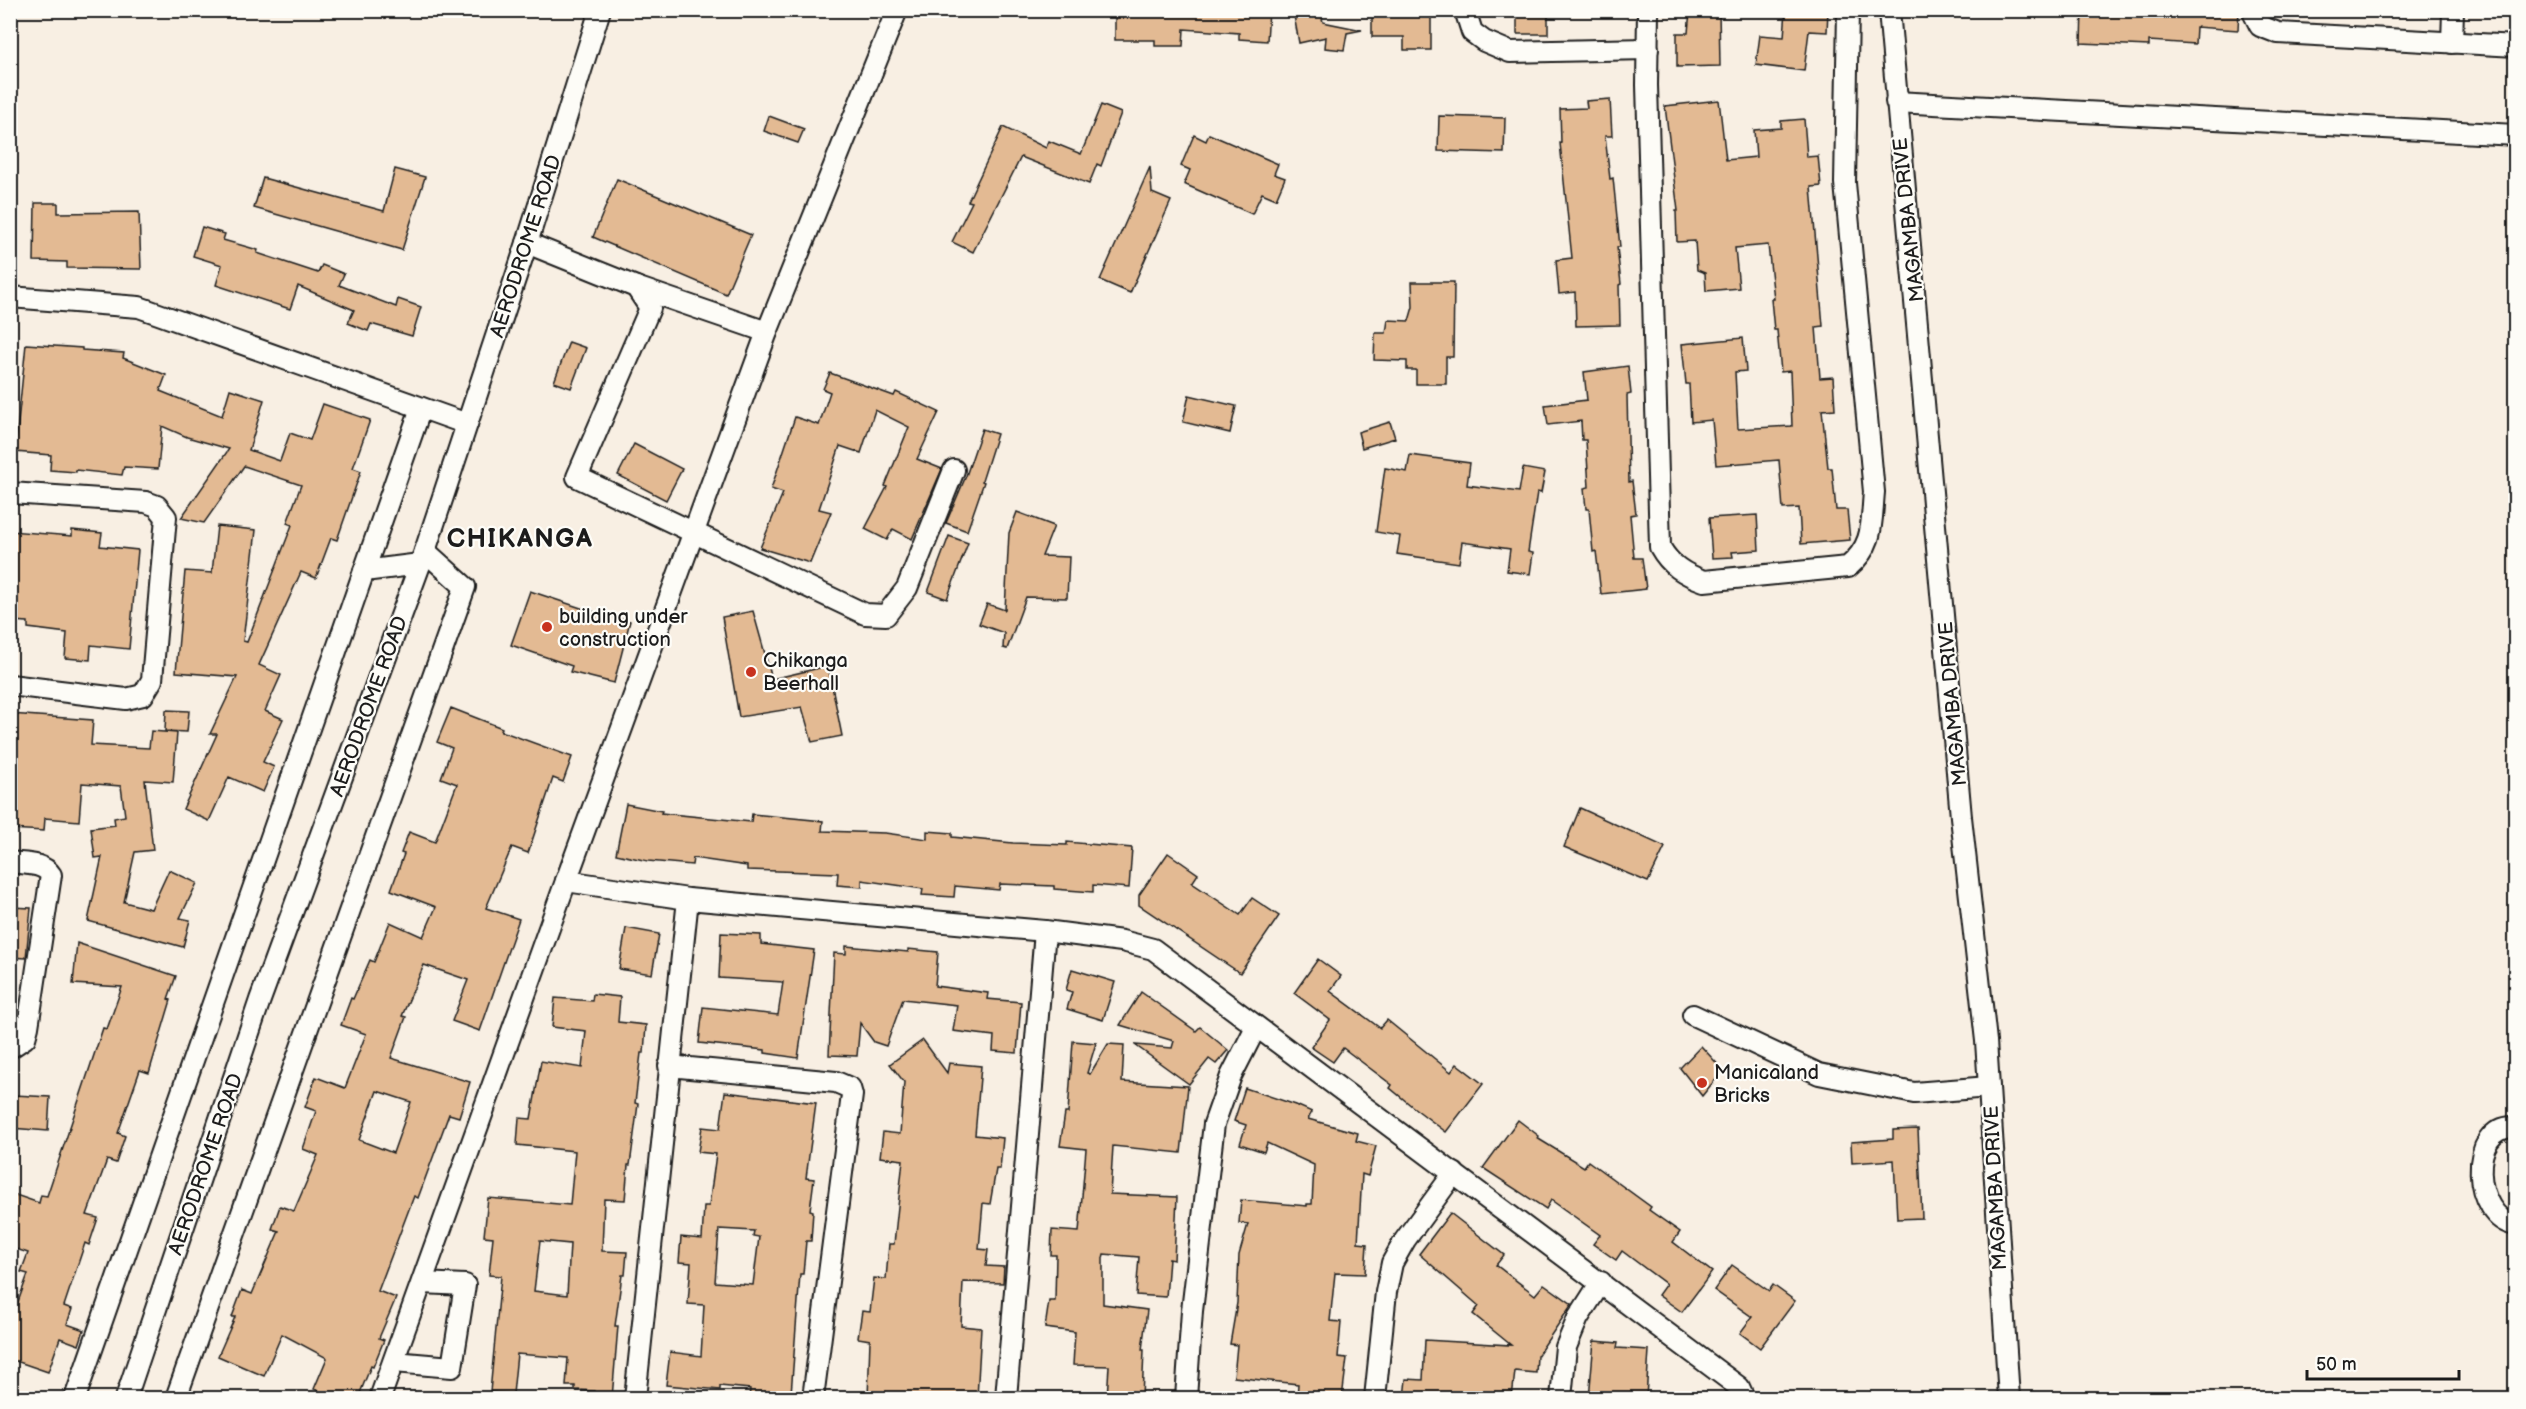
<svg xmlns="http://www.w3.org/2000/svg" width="2526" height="1409" font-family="'Balsamiq Sans',sans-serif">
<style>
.building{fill:#e3ba93;stroke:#1c1c1c;stroke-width:1.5;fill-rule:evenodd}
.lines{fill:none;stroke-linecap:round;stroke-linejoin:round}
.minor-casing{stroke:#1c1c1c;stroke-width:24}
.minor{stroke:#fdfcf7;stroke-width:20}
.poi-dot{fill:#c8321e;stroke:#fdfcf7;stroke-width:2}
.labels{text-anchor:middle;stroke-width:4.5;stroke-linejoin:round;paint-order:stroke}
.street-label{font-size:20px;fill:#1c1c1c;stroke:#fdfcf7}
.poi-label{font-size:20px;fill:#1c1c1c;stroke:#fdfcf7;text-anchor:start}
.district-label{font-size:26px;font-weight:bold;letter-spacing:1.5px;fill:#1c1c1c;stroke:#fdfcf7}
</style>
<rect width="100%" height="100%" fill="#f8efe3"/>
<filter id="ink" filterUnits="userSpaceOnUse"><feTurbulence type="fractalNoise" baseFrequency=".0167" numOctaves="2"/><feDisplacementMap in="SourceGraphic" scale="12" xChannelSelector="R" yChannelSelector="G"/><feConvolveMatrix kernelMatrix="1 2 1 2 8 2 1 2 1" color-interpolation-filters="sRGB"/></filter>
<g filter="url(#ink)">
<g class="building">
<polygon points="1115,10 1269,10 1267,41 1239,39 1239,33 1184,29 1183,46 1155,46 1155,40 1115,40"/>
<polygon points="1293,10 1320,10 1323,22 1362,30 1347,33 1344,50 1325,48 1326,37 1299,43"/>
<polygon points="1372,10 1431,10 1431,50 1404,50 1404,37 1372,37"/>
<rect x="1517" y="10" width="31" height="24"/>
<polygon points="1690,10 1719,10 1720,66 1677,67 1677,33 1688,33"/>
<polygon points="1786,10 1828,10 1827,32 1809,31 1804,71 1756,65 1760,35 1784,37"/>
<polygon points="2082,10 2239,10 2238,30 2196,27 2195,44 2149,41 2149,46 2081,43"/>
<polygon points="1610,99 1612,136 1605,136 1610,179 1613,178 1620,247 1617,247 1621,284 1619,285 1620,325 1576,326 1575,292 1559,294 1556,260 1572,258 1560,143 1561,143 1560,109 1587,108 1586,101"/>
<polygon points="1719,100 1726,160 1756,157 1754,130 1781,128 1781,121 1804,119 1807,157 1818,156 1821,186 1811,187 1823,326 1816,327 1820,378 1833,377 1835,409 1822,410 1828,468 1832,468 1836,510 1847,510 1850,540 1801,544 1799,508 1783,509 1779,460 1716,465 1712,420 1691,422 1689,384 1686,384 1682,344 1743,338 1746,371 1735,372 1738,429 1792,426 1790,371 1781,372 1777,330 1774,330 1771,299 1774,299 1768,245 1735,248 1739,288 1706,291 1705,273 1697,270 1695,241 1677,242 1676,211 1678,211 1665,106"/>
<polygon points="1101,105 1121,113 1101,166 1097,164 1089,184 1021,157 973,252 952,242 972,202 968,201 1003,127 1046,148 1049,141 1081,154"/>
<polygon points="769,116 804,129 798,143 764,131"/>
<polygon points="1439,116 1505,118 1504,153 1438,151"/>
<polygon points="1209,134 1278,164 1274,174 1285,178 1276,199 1262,193 1252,214 1184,184 1190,170 1181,166 1194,135 1206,141"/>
<polygon points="1150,167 1152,193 1171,201 1130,293 1100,280"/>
<polygon points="395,169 425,177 402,250 254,208 263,178 384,211"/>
<polygon points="617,179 751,235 726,294 593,237"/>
<polygon points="35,203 58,203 58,213 139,212 141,269 67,268 67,262 34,261"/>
<polygon points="202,227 225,234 223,240 258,250 257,253 318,273 322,265 344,274 339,285 396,307 398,299 421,307 412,336 371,324 368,331 348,323 354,310 298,286 290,309 216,285 222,265 193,256"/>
<polygon points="1412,282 1454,282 1453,357 1446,357 1446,384 1416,384 1416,370 1407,370 1407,361 1374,360 1375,333 1386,333 1388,320 1409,321 1413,307"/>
<polygon points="569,342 586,348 571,388 554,382"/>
<polygon points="26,344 82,348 82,350 124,353 123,358 166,375 160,391 222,416 230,389 264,400 249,450 280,461 290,433 310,440 323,404 370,420 353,468 361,471 337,540 331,538 316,578 301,572 259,665 281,675 265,711 283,719 263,762 274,767 263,792 229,777 209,821 183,809 217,734 210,734 237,677 176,672 185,571 212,573 217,526 256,530 243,641 247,642 292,525 287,523 301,485 244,466 204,523 181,518 229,449 187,437 162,426 158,469 124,467 122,475 76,470 76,472 50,470 51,455 15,452"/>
<polygon points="1628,366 1631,394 1627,395 1629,482 1632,481 1636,514 1630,515 1634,558 1642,558 1646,589 1601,594 1596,551 1593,552 1589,509 1586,509 1584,488 1589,487 1586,440 1582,440 1581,421 1548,425 1545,405 1587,400 1584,372"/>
<polygon points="830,373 894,396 896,392 939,412 917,459 942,469 912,539 893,529 887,540 865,529 887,487 885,486 909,427 875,410 861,453 840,446 819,509 831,512 810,563 760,548 783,493 771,489 795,417 819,425 830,392 823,389"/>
<polygon points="1189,395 1236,406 1230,433 1183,422"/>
<polygon points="1390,422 1395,438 1362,448 1358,432"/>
<polygon points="982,429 997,434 982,481 984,482 967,531 946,523 966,476"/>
<polygon points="634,444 682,469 666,500 618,475"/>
<polygon points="1410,455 1470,463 1467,485 1519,492 1523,468 1545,472 1541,493 1537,492 1528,552 1533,553 1530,574 1507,571 1510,549 1462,542 1459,563 1397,554 1400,536 1376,532 1385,468 1407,472"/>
<polygon points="1017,512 1054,526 1042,556 1069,557 1067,598 1026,597 1007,649 1003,648 1004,633 979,624 987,604 1005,610 1009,533"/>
<polygon points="1757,515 1759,550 1732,552 1733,557 1712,558 1709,518"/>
<polygon points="72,530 102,533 100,546 138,550 129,649 91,645 90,660 65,658 67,633 28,628 28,622 10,621 10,531 72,536"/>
<polygon points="949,536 968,543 947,599 928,592"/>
<polygon points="530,591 587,610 630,621 614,683 570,672 572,666 511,645"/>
<polygon points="753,611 772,679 828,666 842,736 812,742 802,707 739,717 722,617"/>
<path d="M451,708l51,20 -1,3 71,26 -9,25 -10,-4 -25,75 -16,-6 -26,61 33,11 -39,112 -28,-10 16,-41 -44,-15 -22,51 4,1 -15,41 79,24 -11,35 -10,-3 -31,84 -4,-2 -36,95 18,7 -17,40 5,2 -11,27 -2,-1 -13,32h-22l-22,-9 13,-31 -45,-24 -18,42 -46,-20 17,-39h-3l10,-27 10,4 27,-63 -7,-2 8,-23 14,5 24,-56 -15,-6 13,-38 -11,-4 11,-30 29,11 21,-54 -25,-9 10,-27 2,1 17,-39 4,2 16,-40 33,15 13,-30 -45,-17 13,-36 -3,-1 8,-21 26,10 22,-58 -16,-6 11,-30 -15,-6zM377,1091l34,11 -18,51 -34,-13z"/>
<polygon points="166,710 189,711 187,732 165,731"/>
<polygon points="10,714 93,720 91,745 149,748 151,731 177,733 173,782 145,780 153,850 135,852 124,902 151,909 169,870 197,883 180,918 190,920 183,947 88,921 102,857 95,858 91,828 115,825 114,818 125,816 121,786 82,783 79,821 45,818 44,831 10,829"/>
<polygon points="626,804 662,811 661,813 751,822 752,814 823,821 822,831 885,833 927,839 927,831 952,833 952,837 1013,843 1067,845 1067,842 1132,848 1129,888 1093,885 1093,892 1054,889 1054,886 1000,884 999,890 955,886 954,897 922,895 923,889 862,880 862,887 837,885 838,873 747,870 747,866 693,858 692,865 648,861 616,854"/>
<polygon points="1580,808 1665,847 1648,882 1564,847"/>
<polygon points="1168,853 1198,874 1192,883 1240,915 1252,898 1279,916 1240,973 1139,905 1139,895"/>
<polygon points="10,907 31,908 26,958 10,957"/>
<polygon points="626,928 659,934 652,974 619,969"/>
<polygon points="721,933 761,935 761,944 814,950 798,1058 765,1053 765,1050 699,1043 703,1007 778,1015 783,982 719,978"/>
<polygon points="77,943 176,976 168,999 171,1000 149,1073 140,1070 118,1133 125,1136 116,1163 107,1160 87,1215 98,1218 89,1245 85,1243 64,1306 72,1309 67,1324 84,1330 79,1345 60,1338 48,1372 10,1359 10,1324 28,1274 21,1272 28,1253 10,1247 10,1193 39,1203 41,1195 47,1196 103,1028 107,1029 122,987 73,984"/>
<polygon points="846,946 908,952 908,949 938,952 935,986 988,993 987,999 1021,1002 1017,1053 993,1051 994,1036 953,1031 957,1005 903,999 886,1046 874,1042 860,1023 857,1056 829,1055 834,953 846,954"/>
<polygon points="1318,959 1341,976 1330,991 1380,1028 1387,1020 1451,1072 1457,1064 1483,1084 1446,1132 1413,1107 1390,1088 1392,1085 1343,1048 1333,1062 1311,1047 1330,1020 1294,993"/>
<polygon points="1072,969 1115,982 1103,1020 1067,1009 1072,992 1066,990"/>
<polygon points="1141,992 1196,1031 1200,1027 1228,1050 1216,1064 1209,1059 1189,1084 1135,1045 1172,1048 1174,1041 1120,1025"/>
<path d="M593,994l27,3 -2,25 28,3 -2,28h-3l-6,50 3,1 -8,61h-2l-3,35 -21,-1 -2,52 25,1 -2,23h-3l-7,51h3l-6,72h-19l1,-7 -19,-1v-4h-9l2,-28 -51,-4 -4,40 -23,-2 11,-116 -12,-1 4,-38 -9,-1 4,-38 82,7 5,-54 -58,-6 2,-27 12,1 10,-58 41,7 4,-37 -34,-4 3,-29 37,3zM540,1241l30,3 -3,51 -33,-4z"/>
<polygon points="923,1040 947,1073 949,1063 981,1066 975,1135 1003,1138 1000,1169 996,1169 990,1204 983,1203 979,1249 988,1250 986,1266 1004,1267 1003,1283 963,1282 961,1326 981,1328 977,1398 868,1398 870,1340 858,1338 862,1311 870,1312 874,1278 886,1279 889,1244 894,1244 903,1160 880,1157 883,1132 900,1134 904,1082 890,1064"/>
<polygon points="1073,1041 1096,1043 1087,1073 1090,1074 1108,1044 1124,1045 1122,1082 1188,1086 1181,1153 1113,1146 1110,1194 1177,1197 1174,1260 1169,1259 1166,1297 1136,1295 1139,1257 1104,1254 1103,1258 1103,1304 1147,1310 1142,1350 1144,1350 1142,1398 1107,1398 1109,1366 1073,1365 1075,1332 1045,1328 1049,1301 1055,1301 1056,1255 1051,1255 1052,1230 1079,1232 1086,1149 1060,1146 1065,1113 1068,1113"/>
<polygon points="1701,1046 1723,1070 1702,1096 1680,1068"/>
<polygon points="1245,1088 1296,1105 1312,1112 1308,1119 1358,1133 1356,1141 1376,1146 1368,1176 1362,1174 1358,1243 1367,1244 1365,1274 1335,1273 1330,1321 1341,1322 1338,1357 1347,1358 1342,1398 1297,1398 1298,1384 1234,1377 1237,1345 1230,1344 1237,1303 1239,1255 1248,1224 1239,1223 1241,1200 1307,1206 1307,1204 1312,1204 1314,1165 1267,1143 1264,1152 1240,1144 1246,1125 1234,1121"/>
<path d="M725,1092l91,11 -10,75 8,1 -4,31 3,1 -2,30h-5l-3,33h-3l-9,120 -12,-2 -1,6h-29l1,-9 -30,-3v4l-54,-5 4,-33 31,4 3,-51 -16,-1 3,-41 -12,-1 2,-25 21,2 2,-33h5l7,-52 -18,-2 4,-25 18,2zM719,1229l35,2 -1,5 6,1 -6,48 -38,-3z"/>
<polygon points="14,1095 50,1097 48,1131 11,1128"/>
<polygon points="1518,1120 1539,1136 1537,1138 1584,1167 1588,1161 1651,1207 1649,1210 1680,1232 1673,1242 1712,1272 1682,1312 1658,1295 1666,1284 1622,1251 1616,1260 1593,1244 1600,1235 1551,1200 1546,1209 1483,1168"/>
<polygon points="1918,1129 1922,1218 1897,1219 1894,1160 1852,1163 1851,1142 1893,1139 1893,1130"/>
<polygon points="1450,1213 1504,1255 1496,1265 1535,1295 1544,1284 1572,1304 1537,1356 1536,1373 1515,1371 1512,1398 1404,1398 1406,1379 1423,1380 1425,1340 1511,1345 1473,1314 1479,1306 1419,1254"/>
<polygon points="1732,1265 1769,1291 1773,1285 1795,1301 1760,1348 1740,1333 1752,1317 1714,1290"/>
<polygon points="1594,1341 1618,1343 1617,1348 1649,1350 1646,1398 1589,1398"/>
</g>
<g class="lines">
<g class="minor-casing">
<g id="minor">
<polyline points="1465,10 1472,32 1484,41 1510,52 1648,49"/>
<path d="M1648,10l-1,75 13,462c10,18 24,27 44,34l144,-14c26,-22 23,-42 26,-75l-29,-309 3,-173"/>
<polyline points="1889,10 1961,817 1986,1041 2009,1398"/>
<polyline points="2252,10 2260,26 2278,33 2516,46"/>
<polyline points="2452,43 2453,10"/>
<polyline points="1896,102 2516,135"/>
<polyline points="527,243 636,287 650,308 577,477 865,614 886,615 907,588 954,470"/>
<polyline points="636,287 767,332"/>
<polyline points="10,297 139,307 467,424"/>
<polyline points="10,493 146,502 157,506 166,517 152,680 143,695 126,699 10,685"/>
<polyline points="364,571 420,564"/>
<path d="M10,862c14,2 33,0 41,13l-23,152 -3,11 -15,10"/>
<polyline points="566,881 767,332 897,10"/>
<polyline points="1693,1015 1819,1074 1914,1093 1989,1087"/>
<polyline points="669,1066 836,1082 850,1088 852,1095 813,1398"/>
<path d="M2516,1127c-50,-3 -44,92 0,98"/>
<polyline points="394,1362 452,1367 465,1285 422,1283"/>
<polyline points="75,1398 421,408"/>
<polyline points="126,1398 260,1000 425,551 527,243 600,10"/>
<polyline points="176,1398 465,587 425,551"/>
<polyline points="380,1398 566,881 688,899 1045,931 1122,941 1153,949 1739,1387 1744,1398"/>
<polyline points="635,1398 688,899"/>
<polyline points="1006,1398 1045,931"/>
<polyline points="1186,1398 1192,1311 1214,1124 1231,1076 1256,1027"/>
<polyline points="1375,1398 1386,1292 1392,1263 1405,1240 1454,1173"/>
<polyline points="1561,1398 1566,1347 1578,1318 1601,1282"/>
</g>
</g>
<use href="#minor" class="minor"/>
</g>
</g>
<g class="poi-dot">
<circle cx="547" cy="627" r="6"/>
<circle cx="751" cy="672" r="6"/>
<circle cx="1702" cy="1083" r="6"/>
</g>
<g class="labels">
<g class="street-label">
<text transform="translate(1908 220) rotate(-96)" y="7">MAGAMBA DRIVE</text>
<text transform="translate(525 246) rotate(-72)" y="7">AERODROME ROAD</text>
<text transform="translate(1952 704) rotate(-95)" y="7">MAGAMBA DRIVE</text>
<text transform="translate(368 706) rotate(-70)" y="7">AERODROME ROAD</text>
<text transform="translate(205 1164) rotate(-71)" y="7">AERODROME ROAD</text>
<text transform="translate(1995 1188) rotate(-93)" y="7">MAGAMBA DRIVE</text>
</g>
<g class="poi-label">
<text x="559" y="623">building under<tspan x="559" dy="23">construction</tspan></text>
<text x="763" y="667">Chikanga<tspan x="763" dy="23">Beerhall</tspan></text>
<text x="1714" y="1079">Manicaland<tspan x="1714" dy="23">Bricks</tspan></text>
</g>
<g class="district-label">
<text x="520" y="547">CHIKANGA</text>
</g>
</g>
<rect width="2526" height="1409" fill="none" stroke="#fdfcf7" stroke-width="36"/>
<rect x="18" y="18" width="2490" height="1373" fill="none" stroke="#1c1c1c" stroke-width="2" filter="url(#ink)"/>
<path d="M2307 1370v9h152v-9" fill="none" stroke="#1c1c1c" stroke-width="3"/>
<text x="2316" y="1370" font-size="18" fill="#1c1c1c" stroke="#fdfcf7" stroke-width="4.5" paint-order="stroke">50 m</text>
</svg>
